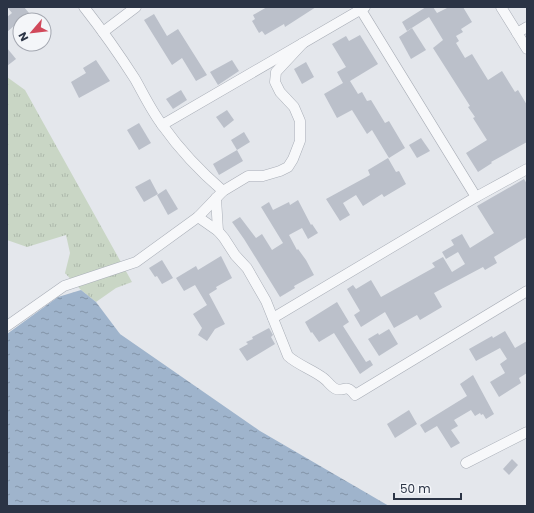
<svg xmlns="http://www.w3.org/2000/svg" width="534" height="513" font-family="Poppins,sans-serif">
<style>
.grass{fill:url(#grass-tufts)}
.water{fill:url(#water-ripples)}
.building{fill:#bbc0ca}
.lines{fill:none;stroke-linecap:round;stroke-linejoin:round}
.street-casing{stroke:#a9aeb7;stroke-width:11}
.street{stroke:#f7f8fa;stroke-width:10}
</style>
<defs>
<pattern id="grass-tufts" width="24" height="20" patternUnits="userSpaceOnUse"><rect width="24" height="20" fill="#c9d6c5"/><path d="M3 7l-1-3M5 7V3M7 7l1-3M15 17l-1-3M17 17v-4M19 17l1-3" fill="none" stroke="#adb8ab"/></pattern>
<pattern id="water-ripples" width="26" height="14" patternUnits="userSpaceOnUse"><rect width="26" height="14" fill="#9fb4cc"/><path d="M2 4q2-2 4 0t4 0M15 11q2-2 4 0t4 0" fill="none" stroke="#8293a7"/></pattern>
</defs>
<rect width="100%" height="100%" fill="#e4e7ec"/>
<polygon class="grass" points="7,77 25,90 132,282 116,288 96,302 81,290 65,273 70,253 66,235 27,247 7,240"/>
<polygon class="water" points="81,290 96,302 120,334 260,431 389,506 7,506 7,334 58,297"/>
<g class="building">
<polygon points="7,7 24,7 29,13 7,32 7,17 12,13"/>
<polygon points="267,7 316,7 285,27 284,24 265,35 262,31 259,33 252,21 255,19 253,15"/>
<polygon points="426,7 433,7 437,13 449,7 463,7 472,22 461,29 463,32 456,36 459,41 456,43 465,58 472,54 488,80 502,71 515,92 518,90 527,105 527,142 491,162 492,163 478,172 466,153 487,140 473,118 475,117 468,107 470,106 433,48 443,40 429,17 407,31 402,22"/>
<polygon points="154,14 167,36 178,29 207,75 196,81 182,58 172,65 144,20"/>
<polygon points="412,28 426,50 411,59 399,37"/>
<polygon points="360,35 378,64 350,81 358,94 362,92 367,101 371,100 385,123 389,121 405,148 389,158 375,135 372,130 367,134 352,110 337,118 324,94 343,83 337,72 346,67 332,44 346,36 349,41"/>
<polygon points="7,48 16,59 7,66"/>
<polygon points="96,60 110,81 79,98 71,82 86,73 83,68"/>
<polygon points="232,60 239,71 218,85 210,72"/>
<polygon points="306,62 314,77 302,84 294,69"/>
<polygon points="181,90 187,100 173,109 166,99"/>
<polygon points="227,110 234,120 224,128 216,117"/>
<polygon points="139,123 151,143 139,150 127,130"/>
<polygon points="244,132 250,142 237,150 231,140"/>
<polygon points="421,138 430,151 417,158 409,145"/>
<polygon points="237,150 243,161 219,175 213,164"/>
<polygon points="388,158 396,172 399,171 406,184 384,197 382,194 363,206 356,195 343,203 350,215 340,221 326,199 370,175 368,170"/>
<polygon points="150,179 158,194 144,202 135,187"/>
<polygon points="524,179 527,184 527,237 494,257 497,263 485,270 483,267 434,293 442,307 420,320 417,315 394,328 385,312 361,327 354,315 360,311 347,289 353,285 356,289 371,280 381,297 435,267 432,263 443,257 452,272 465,264 458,252 446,259 442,252 454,245 451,240 462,234 470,248 494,233 477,206"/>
<polygon points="166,189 178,209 168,215 157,195"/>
<polygon points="298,200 311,225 312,224 318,233 308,239 302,228 289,235 297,250 298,249 306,260 314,275 294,286 295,288 280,297 244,239 232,222 240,217 256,238 262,234 272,250 283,243 261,207 269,202 273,210 289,202 290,205"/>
<polygon points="221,256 232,278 216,287 217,289 209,294 225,324 215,329 207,341 198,335 202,328 193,314 207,305 195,285 184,291 176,278 196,266 198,270"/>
<polygon points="162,260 173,278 162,284 157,276 155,277 149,268"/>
<polygon points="337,302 349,322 343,326 366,362 370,360 373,365 360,374 334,333 319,342 312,332 311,333 305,322"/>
<polygon points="269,328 273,335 271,337 275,344 247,361 239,349 248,344 246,342 253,339 252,337"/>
<polygon points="389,329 398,344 379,356 368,339 378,333 379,335"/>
<polygon points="505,331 515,348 527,341 527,373 519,378 521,383 499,397 490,382 505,373 500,364 507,359 500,348 476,361 469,349 492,336 493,338"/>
<polygon points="473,375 494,414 486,419 483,414 481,415 480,413 475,416 471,410 454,420 458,426 451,430 460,443 451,448 437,426 425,433 420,425 467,396 460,384"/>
<polygon points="409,410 417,424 395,438 387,424"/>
<polygon points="512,459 518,465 509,475 503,469"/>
</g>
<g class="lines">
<g class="street-casing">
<g id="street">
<path d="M84,7c18,23 35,47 51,72 9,16 17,33 28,47 17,24 38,46 60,65"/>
<polyline points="358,7 361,10 476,197"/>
<polyline points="501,7 527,49"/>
<polyline points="103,32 136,7"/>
<polyline points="517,33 527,27"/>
<polyline points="162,125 365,7"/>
<polyline points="216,198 218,231"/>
<path d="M198,217l20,14 6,7 11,17 12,13 19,33 22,55c10,9 23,13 34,21 5,3 9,10 14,12 8,3 10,-6 19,6l172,-104"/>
<polyline points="273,318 476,197 527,169"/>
<polyline points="7,326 64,286 136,262 198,217 223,191 248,176 263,176 280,171 288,167 293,159 300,141 300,121 294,107 280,92 275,82 276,72 303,43"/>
<polyline points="466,463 527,432"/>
</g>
</g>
<use href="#street" class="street"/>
</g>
<rect width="534" height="513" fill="none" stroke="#2b3445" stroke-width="16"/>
<g transform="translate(32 32) rotate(242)"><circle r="19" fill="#f4f6f9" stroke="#a4a8b1"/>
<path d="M0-3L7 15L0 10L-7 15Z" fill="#d1495b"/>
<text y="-6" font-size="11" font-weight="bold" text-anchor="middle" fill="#2b3445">N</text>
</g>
<path d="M394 493v6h67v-6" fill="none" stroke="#2b3445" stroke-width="2"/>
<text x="400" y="493" font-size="12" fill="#2b3445" stroke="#f4f6f9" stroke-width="3" paint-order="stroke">50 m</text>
</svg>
